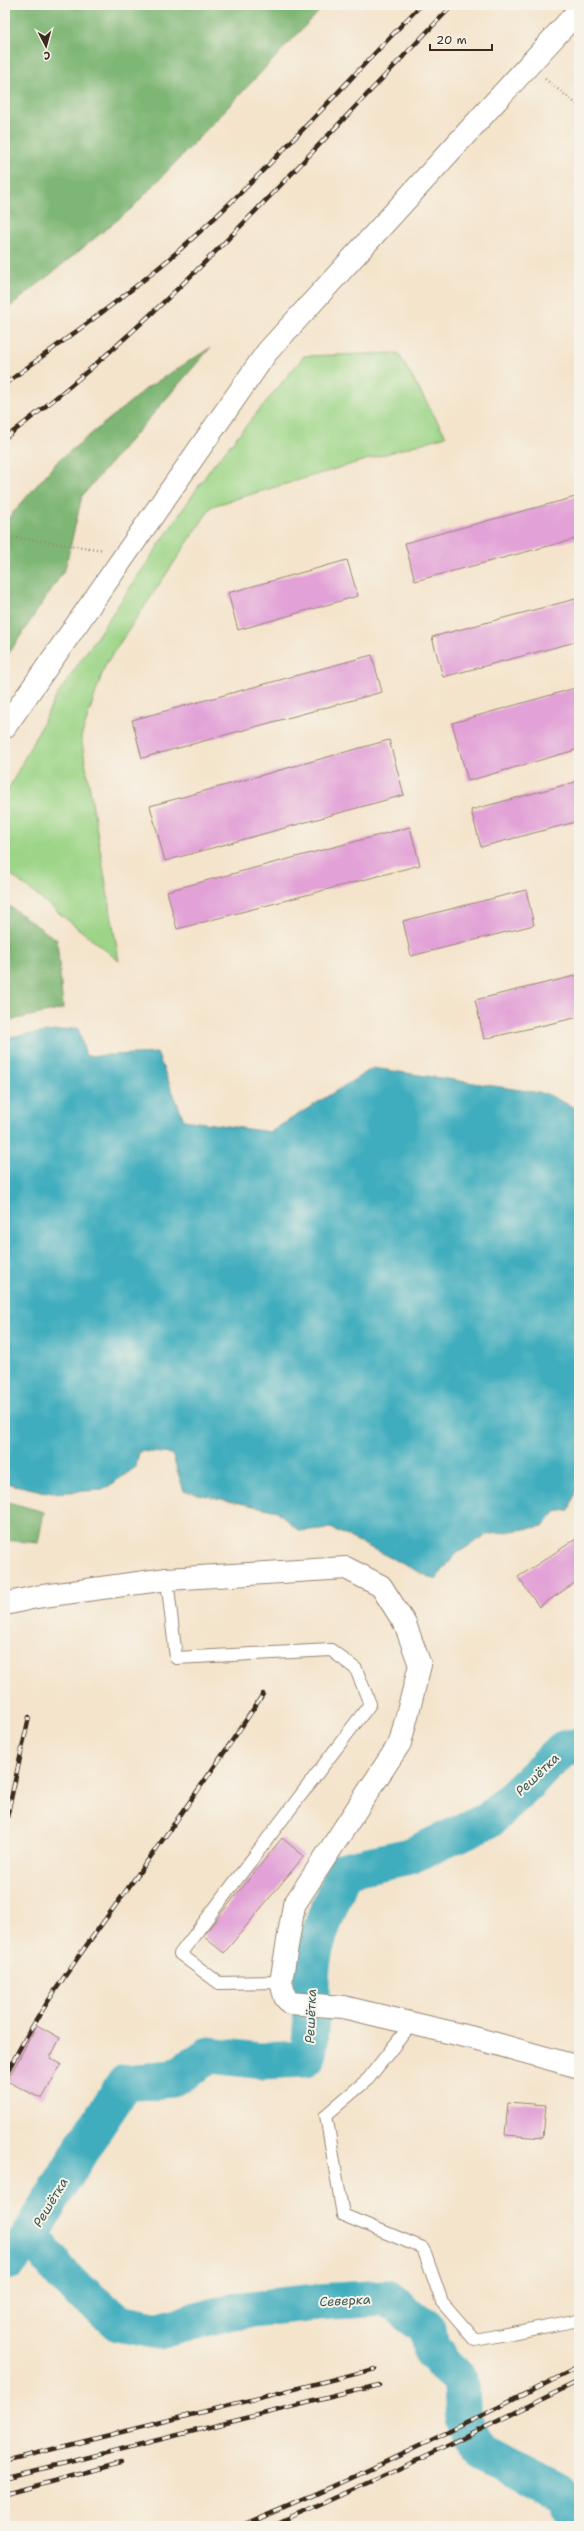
<svg xmlns="http://www.w3.org/2000/svg" width="584" height="2531" font-family="'Shantell Sans',sans-serif">
<style>
.green{fill:#9dd588;stroke:#6c8053}
.forest{fill:#7eb674;stroke:#5c7049}
.water{fill:#3fadbe;stroke:#3d6c6e}
.lines{fill:none;stroke-linecap:round;stroke-linejoin:round}
.river{stroke:#3fadbe;stroke-width:37}
.building{fill:#e2a1d7}
.service-casing{stroke:#988775;stroke-width:14}
.minor-casing{stroke:#988775;stroke-width:24}
.tertiary-casing{stroke:#988775;stroke-width:24}
.path{stroke:#988775;stroke-width:2.5;stroke-dasharray:1 3;stroke-linecap:butt}
.service{stroke:#fff;stroke-width:12}
.minor{stroke:#fff;stroke-width:22}
.tertiary{stroke:#fff;stroke-width:22}
.rail-casing{stroke:#3b2a1e;stroke-width:4.5}
.rail{stroke:#f7f3e8;stroke-width:3;stroke-dasharray:9;stroke-linecap:butt}
.labels{text-anchor:middle;stroke-width:4;stroke-linejoin:round;paint-order:stroke}
.water-label{font-size:13px;font-style:italic;fill:#3c5856;stroke:#f7f3e8}
</style>
<rect width="100%" height="100%" fill="#f7f3e8"/>
<filter id="ink" filterUnits="userSpaceOnUse"><feTurbulence type="fractalNoise" baseFrequency=".025" numOctaves="2"/><feDisplacementMap in="SourceGraphic" scale="8" xChannelSelector="R" yChannelSelector="G"/><feConvolveMatrix kernelMatrix="1 2 1 2 8 2 1 2 1" color-interpolation-filters="sRGB"/></filter>
<filter id="wash" filterUnits="userSpaceOnUse"><feTurbulence type="fractalNoise" baseFrequency=".012" numOctaves="4" result="noise"/><feDisplacementMap in="SourceGraphic" scale="16" xChannelSelector="R" yChannelSelector="G"/><feGaussianBlur stdDeviation="0.9" result="paint"/><feColorMatrix in="noise" values="0 0 0 0 0 0 0 0 0 0 0 0 0 0 0 0 0 1.4 0 .05"/><feComposite in="paint" operator="in"/></filter>
<g filter="url(#wash)">
<rect width="100%" height="100%" fill="#f4e4cc"/>
<polygon class="green" points="398,353 446,436 212,506 105,665 81,737 119,961 5,870 5,796 56,697 211,468 304,356"/>
<g class="forest">
<polygon points="5,5 325,5 132,208 5,311"/>
<polygon points="210,348 82,496 65,569 5,659 5,522 57,462 147,388"/>
<polygon points="5,903 57,940 63,1009 16,1019 5,1025"/>
<polygon points="5,1501 44,1512 38,1543 5,1540"/>
</g>
<polygon class="water" points="78,1028 86,1056 157,1053 184,1120 270,1132 373,1068 547,1094 579,1110 579,1482 569,1510 555,1512 544,1526 486,1535 456,1554 435,1580 331,1528 299,1531 277,1511 184,1491 172,1454 139,1451 136,1467 103,1490 51,1493 5,1483 5,1044 9,1037"/>
<g class="lines">
<g class="river">
<path d="M30,2235l35,43 53,45 41,8 74,-20 84,-9 69,-4 42,31 4,23 6,2c5,16 16,15 21,25 4,8 3,16 4,24 0,22 6,38 22,52l75,40 19,25"/>
<path d="M5,2262l5,-1 20,-26 57,-95 38,-57 47,-4 38,-24 51,6 45,-2c11,-34 0,-70 8,-105 6,-28 20,-57 30,-84l66,-14 79,-36 74,-71 16,-3"/>
</g>
</g>
<g id="blocks">
<g class="building">
<polygon points="579,496 579,538 415,581 405,543"/>
<polygon points="347,560 358,596 238,630 228,593"/>
<polygon points="579,598 579,641 443,677 432,637"/>
<polygon points="372,655 382,692 142,758 132,720"/>
<polygon points="579,687 579,749 468,781 452,723"/>
<polygon points="389,740 404,795 165,861 150,806"/>
<polygon points="579,781 579,821 481,847 471,810"/>
<polygon points="410,827 420,865 177,929 167,891"/>
<polygon points="526,890 534,925 411,956 403,921"/>
<polygon points="579,975 579,1017 484,1039 475,1000"/>
<polygon points="579,1537 579,1580 539,1607 518,1577"/>
<polygon points="282,1838 304,1856 224,1953 203,1936"/>
<polygon points="37,2025 60,2038 50,2058 61,2064 42,2099 7,2081"/>
<polygon points="508,2102 546,2105 543,2138 505,2135"/>
</g>
</g>
</g>
<g filter="url(#ink)">
<use href="#blocks" fill-opacity="0" stroke="#988775" stroke-width="1"/>
<g class="lines">
<g class="service-casing">
<g id="service">
<polyline points="167,1579 176,1658 331,1650 356,1669 370,1704 180,1954 219,1983 281,1982"/>
<polyline points="412,2023 368,2079 326,2115 343,2215 423,2248 442,2302 475,2340 579,2320"/>
</g>
</g>
<g class="minor-casing">
<polyline id="minor" points="5,1604 36,1597 167,1579 346,1568 381,1586 405,1624 420,1665 400,1743 294,1905 281,1982 285,1997 290,2003 343,2007 482,2040 579,2067"/>
</g>
<g class="tertiary-casing">
<polyline id="tertiary" points="5,727 267,352 579,10"/>
</g>
<g class="path">
<polyline points="545,79 579,106"/>
<polyline points="5,536 104,550"/>
</g>
<use href="#service" class="service"/>
<use href="#minor" class="minor"/>
<use href="#tertiary" class="tertiary"/>
<g class="rail-casing">
<g id="rail">
<path d="M5,384c60,-45 123,-88 179,-138 84,-75 159,-161 237,-241"/>
<path d="M5,438c166,-125 303,-285 448,-433"/>
<polyline points="5,1826 29,1717"/>
<path d="M5,2077c32,-66 75,-123 118,-182 48,-67 96,-132 140,-201"/>
<polyline points="5,2461 375,2369"/>
<polyline points="5,2478 379,2385"/>
<polyline points="5,2494 121,2463"/>
<path d="M241,2526c115,-47 226,-103 338,-159"/>
<polyline points="273,2526 431,2454 579,2381"/>
</g>
</g>
<use href="#rail" class="rail"/>
</g>
</g>
<g class="labels">
<g class="water-label">
<text transform="translate(537 1774) rotate(-44)" y="5">Решётка</text>
<text transform="translate(310 2016) rotate(-88)" y="5">Решётка</text>
<text transform="translate(50 2202) rotate(-59)" y="5">Решётка</text>
<text transform="translate(345 2300) rotate(-3)" y="5">Северка</text>
</g>
</g>
<rect width="584" height="2531" fill="none" stroke="#f7f3e8" stroke-width="20"/>
<g transform="translate(46 46) rotate(174)" stroke="#f7f3e8" stroke-width="3" paint-order="stroke">
<path d="M0-3L7 15L0 10L-7 15Z" fill="#3b2a1e"/>
<text y="-6" font-size="11" font-weight="bold" text-anchor="middle" fill="#3b2a1e">С</text>
</g>
<path d="M430 44v6h62v-6" fill="none" stroke="#3b2a1e" stroke-width="2"/>
<text x="436" y="44" font-size="12" fill="#3b2a1e" stroke="#f7f3e8" stroke-width="3" paint-order="stroke">20 m</text>
</svg>
